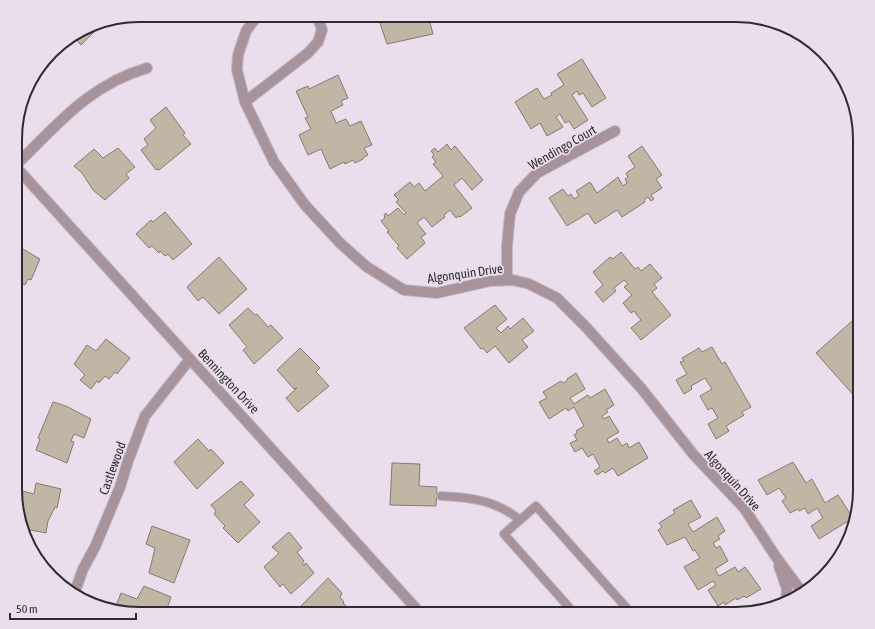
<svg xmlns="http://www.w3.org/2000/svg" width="875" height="629" font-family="'Asap Condensed',sans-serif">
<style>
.water{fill:#84b0ca}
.building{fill:#c1b5a6;stroke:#857b6d}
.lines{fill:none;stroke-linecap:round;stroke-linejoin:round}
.lane-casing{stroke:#c5b9c7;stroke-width:10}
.street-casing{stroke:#c5b9c7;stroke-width:12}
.lane{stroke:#a7939b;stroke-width:8}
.street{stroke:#a7939b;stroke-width:10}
.labels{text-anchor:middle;stroke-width:3.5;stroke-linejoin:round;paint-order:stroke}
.street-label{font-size:13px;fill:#302b31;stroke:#eaddec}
.rim{fill:none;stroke:#302b31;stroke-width:2}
</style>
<rect width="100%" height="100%" fill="#eaddec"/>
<polygon class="water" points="239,610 250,610 255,614 216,614"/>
<g class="building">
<polygon points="197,15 209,15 202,21"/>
<polygon points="364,15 428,15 433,34 387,44 380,23 383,22 381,15 365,20"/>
<polygon points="90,27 94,32 81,45 73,36"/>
<polygon points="582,59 606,98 592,107 583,93 579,95 577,91 572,95 588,120 574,129 569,121 565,123 560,114 556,117 563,127 547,136 540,123 531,129 515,102 537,88 544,99 552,95 551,93 564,85 557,74"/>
<polygon points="45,61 49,66 34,80 32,77"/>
<polygon points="338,75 348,98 341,101 343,105 331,111 336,123 346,119 350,126 361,121 372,145 364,148 368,155 363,158 363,159 355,163 353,160 345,164 344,162 330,169 321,149 308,155 299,135 311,129 305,118 308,117 296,91 308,86 309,89"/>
<polygon points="166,107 185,133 183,135 191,144 159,170 157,169 156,170 141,150 148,145 144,139 156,128 150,120"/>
<polygon points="447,144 451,150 455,146 483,180 472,190 462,178 454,185 472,208 460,217 459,216 456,218 450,210 444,215 445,217 432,227 424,217 417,223 426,234 421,237 425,243 407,259 397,248 399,246 387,232 389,231 381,221 385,218 384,215 386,213 388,216 398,208 404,215 406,213 396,202 399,200 394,195 410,182 414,187 419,183 425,191 443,176 433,164 436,162 432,157 434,155 431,151 435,148 438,152"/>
<polygon points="642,146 662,175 656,179 662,188 651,195 654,199 651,201 648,197 644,200 645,202 622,217 617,210 595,224 588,213 567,226 549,198 563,189 568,196 571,194 574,199 579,196 576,191 590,182 597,193 618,177 623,186 627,183 625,179 628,177 626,173 635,167 628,156"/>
<polygon points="118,148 135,167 126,174 129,178 105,200 93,190 82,173 74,166 94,149 103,158"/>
<polygon points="165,212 192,244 173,260 168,254 165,256 160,251 159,253 152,246 149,248 136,234 151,220 153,222"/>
<polygon points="16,245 40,259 31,280 28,279 25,285 16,280"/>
<polygon points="621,252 635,269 638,267 641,271 650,264 662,278 654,284 657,288 652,292 671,315 641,340 631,328 641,320 634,311 631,313 623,303 632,295 624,287 628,284 624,280 614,288 616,291 603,302 595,292 603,285 593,272 610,257 613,259"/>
<polygon points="219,257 247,289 219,314 203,297 198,301 187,287"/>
<polygon points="495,305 507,319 496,328 501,333 508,326 510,329 523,318 534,331 522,340 528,347 509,363 495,346 487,353 483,348 481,349 464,328"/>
<polygon points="248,308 255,315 257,314 268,327 271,325 283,338 254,364 243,350 247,347 229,325"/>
<polygon points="860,314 860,397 857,399 816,353"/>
<polygon points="106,339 130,358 117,374 115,372 109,379 105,376 99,383 97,381 91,389 80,380 85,375 74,364 87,345 96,351"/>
<polygon points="712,347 722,364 725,362 751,407 742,412 744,415 726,426 729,431 716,439 708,424 718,418 712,408 708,410 700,396 712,389 705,378 691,386 692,389 684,394 676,380 687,374 680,362 684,361 682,358 699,348 702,352"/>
<polygon points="300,348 320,368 316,372 329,386 298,412 286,398 297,388 294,389 277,370"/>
<polygon points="576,373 585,389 570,398 574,404 588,395 590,398 605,389 614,405 606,410 608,412 602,416 604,419 609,416 619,432 607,439 609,443 617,438 622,446 627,443 629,448 639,442 648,458 618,476 613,468 605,473 603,471 597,475 594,471 600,467 593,454 588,457 582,448 575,452 570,443 577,440 574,435 577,433 576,431 584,426 574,407 568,411 566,408 549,419 539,402 547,398 543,392 561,381 563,383 568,380 567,379"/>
<polygon points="53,402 66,406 91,419 84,438 74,434 71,441 74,442 67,463 36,450 40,439 38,438"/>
<polygon points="198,439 209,451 211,449 224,463 197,489 174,462"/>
<polygon points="793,462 806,483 812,479 825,503 838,495 853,518 819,539 811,526 823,518 817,508 808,514 805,508 799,511 798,509 790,513 782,501 786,498 779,488 767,495 758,480"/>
<polygon points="392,463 420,464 419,486 437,487 436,506 390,505"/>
<polygon points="241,481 254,495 244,505 260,522 238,543 223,528 225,526 214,514 216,511 211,505"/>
<polygon points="36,483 61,489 57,508 55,507 48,521 46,533 25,529 27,522 21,520 16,506 19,490 34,494"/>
<polygon points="691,500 701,517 688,524 693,532 717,517 725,531 718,536 720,539 713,543 716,548 720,546 728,561 715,569 719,576 735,567 738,572 745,567 761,589 746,598 744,596 737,600 736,598 725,605 724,602 718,606 708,590 716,585 713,581 698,590 684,567 700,558 695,550 693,551 685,537 667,545 658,530 662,527 659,523 675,513 673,510"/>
<polygon points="152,526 190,540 174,583 149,573 155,548 146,544"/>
<polygon points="289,532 302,548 297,552 304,561 302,564 304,565 306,563 314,573 291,594 283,584 280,587 264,567 279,553 272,547"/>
<polygon points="328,578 342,593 340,597 344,602 343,603 355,614 306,614 300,607"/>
<polygon points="144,586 171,597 165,614 131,614 115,609 121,593 137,599"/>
</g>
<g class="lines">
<g class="lane-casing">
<g id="lane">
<path d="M441,496c30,1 56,5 79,24"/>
<polyline points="575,614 504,534 536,506 632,614"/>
</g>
</g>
<g class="street-casing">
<g id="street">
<polyline points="258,15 246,31 238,55 237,70 245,102 274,162 305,205 341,244 367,267 404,290 437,293 490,281 513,280 529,284 557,298 585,326 641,388 693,454 744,508 776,557 802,592"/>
<polyline points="245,102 308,53 318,42 322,30 317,15"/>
<path d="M16,165c42,-41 73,-80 131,-97"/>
<polyline points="16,167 421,614"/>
<polyline points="507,280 507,246 510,214 519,192 537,173 615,131"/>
<polyline points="779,566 787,589 786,602"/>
<polyline points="74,594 83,569 95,547 120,487 128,461 145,416 190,359"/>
</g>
</g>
<use href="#lane" class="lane"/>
<use href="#street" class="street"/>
</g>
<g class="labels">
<g class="street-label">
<text transform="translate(562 147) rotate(-30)" y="5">Wendingo Court</text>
<text transform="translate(465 273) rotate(-8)" y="5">Algonquin Drive</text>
<text transform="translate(229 381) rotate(47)" y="5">Bennington Drive</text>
<text transform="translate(112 468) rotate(-70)" y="5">Castlewood</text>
<text transform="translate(733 480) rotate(48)" y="5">Algonquin Drive</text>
</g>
</g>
<path d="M0 0H875V629H0ZM139 22H736A117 117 0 0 1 853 139V490A117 117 0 0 1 736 607H139A117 117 0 0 1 22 490V139A117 117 0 0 1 139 22Z" fill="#eaddec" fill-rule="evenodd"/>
<path class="rim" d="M139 22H736A117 117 0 0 1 853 139V490A117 117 0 0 1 736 607H139A117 117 0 0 1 22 490V139A117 117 0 0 1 139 22Z"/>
<path d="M10 613v6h126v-6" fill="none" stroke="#302b31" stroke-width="2"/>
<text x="16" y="613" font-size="12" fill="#302b31" stroke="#eaddec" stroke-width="3" paint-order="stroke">50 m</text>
</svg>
